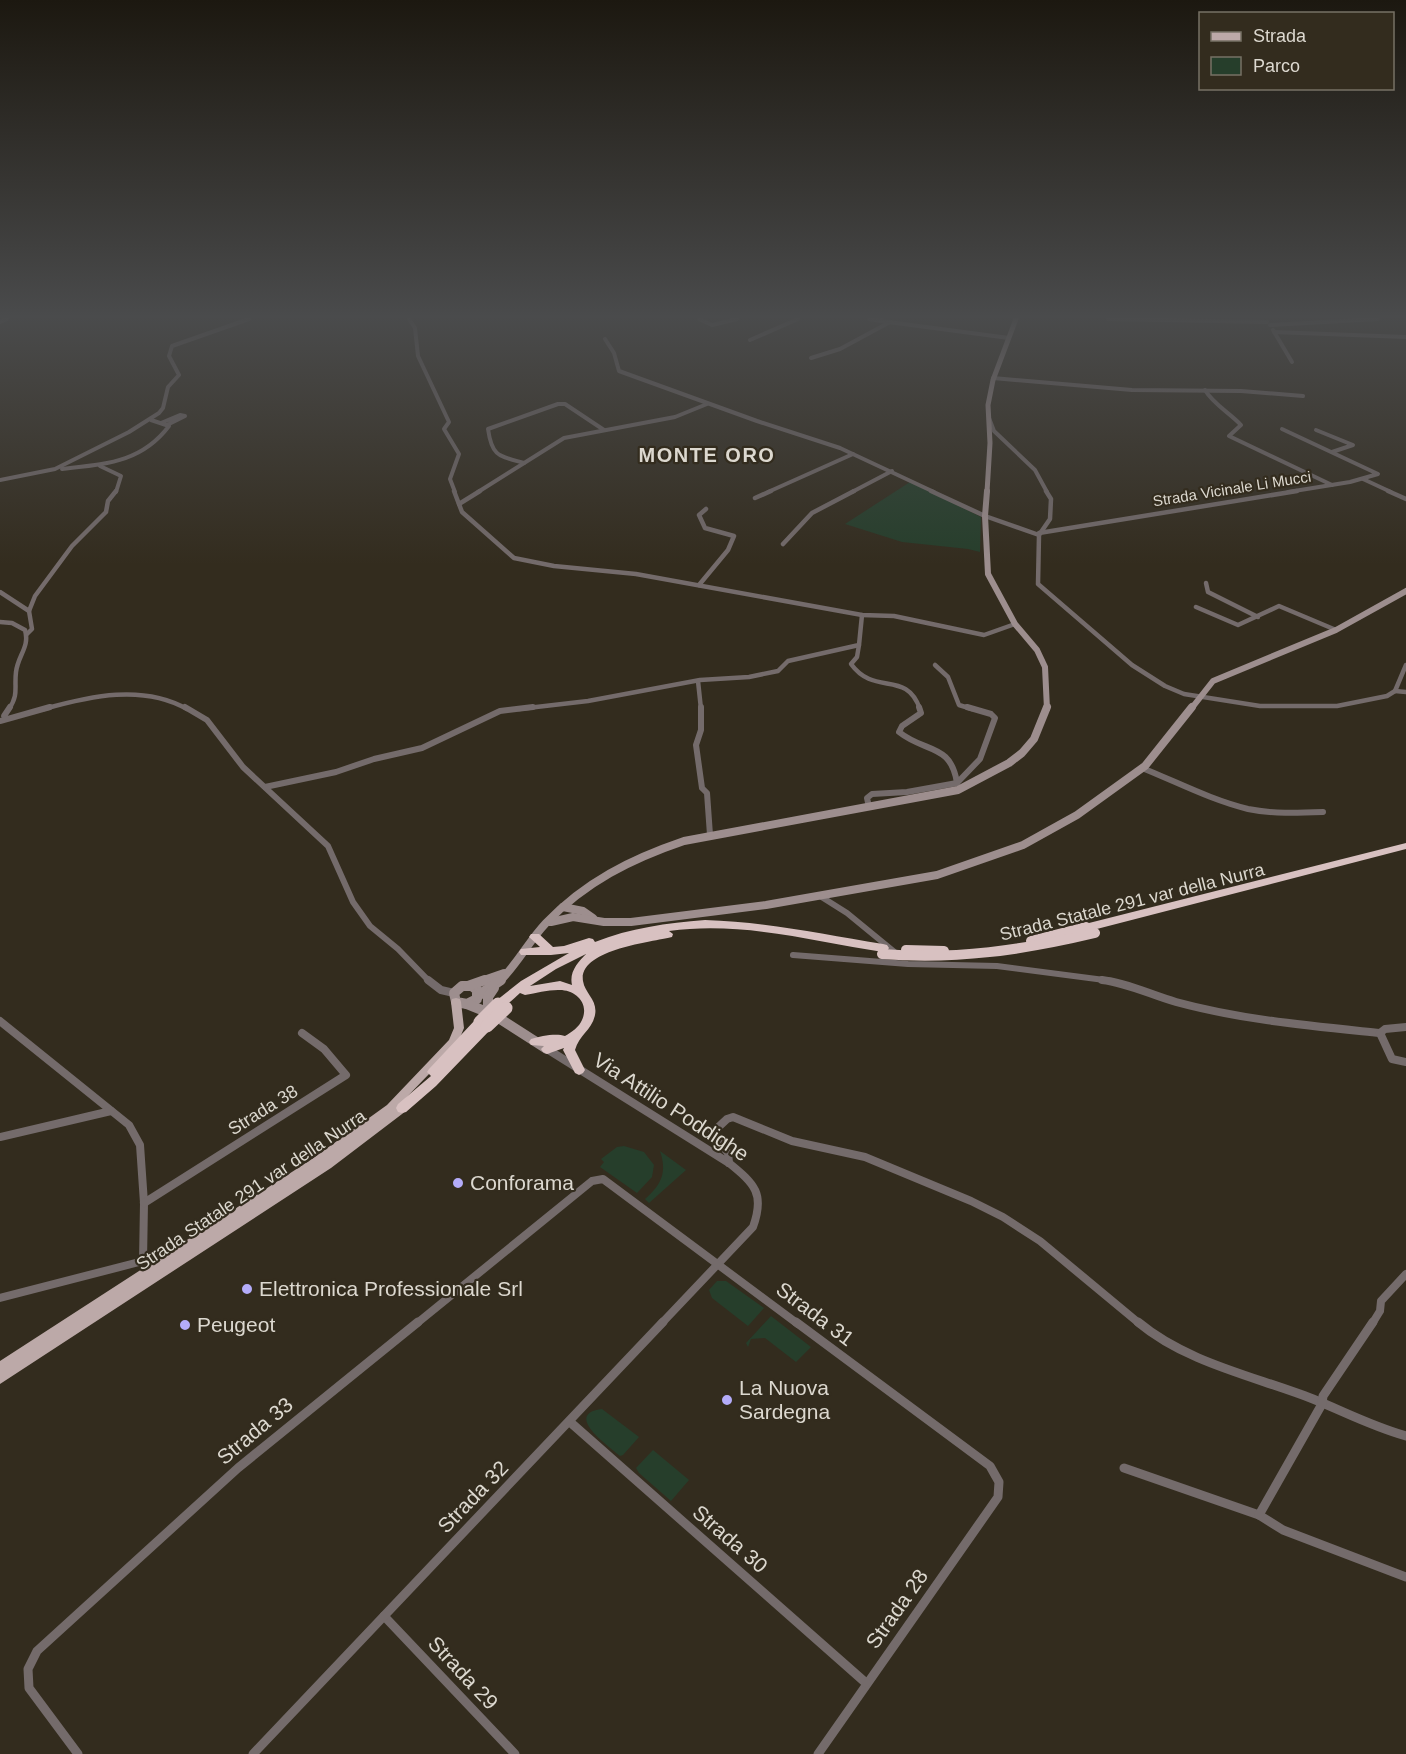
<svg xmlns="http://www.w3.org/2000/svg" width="1406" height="1754" font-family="Helvetica,sans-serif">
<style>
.green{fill:#263e2b}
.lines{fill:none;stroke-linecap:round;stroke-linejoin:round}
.street-far4{stroke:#746b6b;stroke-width:4}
.street-far3{stroke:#746b6b;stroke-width:4.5}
.street-far2{stroke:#746b6b;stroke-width:6}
.street-far1{stroke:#746b6b;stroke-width:8}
.street{stroke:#746b6b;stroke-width:9}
.secondary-far3{stroke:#9d8e8e;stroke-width:5}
.secondary-far2{stroke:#9d8e8e;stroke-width:6}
.secondary-far1{stroke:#9d8e8e;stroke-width:8}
.secondary{stroke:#9d8e8e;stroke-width:10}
.primary{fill:#bca9a8;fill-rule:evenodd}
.highway{fill:#d8c1c1;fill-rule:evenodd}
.highway-bridge-far1{stroke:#d8c1c1;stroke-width:10}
.highway-bridge{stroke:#d8c1c1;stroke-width:13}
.poi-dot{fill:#b4acf9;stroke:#332c1e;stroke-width:2}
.labels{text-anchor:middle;stroke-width:4.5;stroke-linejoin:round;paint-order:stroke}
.far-street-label{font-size:15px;fill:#dcd8cf;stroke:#332c1e}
.street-label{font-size:18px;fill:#dcd8cf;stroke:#332c1e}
.far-district-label{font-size:20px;font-weight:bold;letter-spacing:1.5px;fill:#dcd8cf;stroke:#332c1e}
.near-street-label{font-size:21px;fill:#dcd8cf;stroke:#332c1e}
.near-poi-label{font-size:21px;fill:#dcd8cf;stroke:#332c1e;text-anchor:start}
</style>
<rect width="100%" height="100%" fill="#332c1e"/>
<g class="green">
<polygon points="910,482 981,517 980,552 968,549 902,542 845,524"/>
<polygon points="624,1146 644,1152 654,1165 652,1177 637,1193 600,1167 604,1162 601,1159 617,1147"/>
<path d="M660,1151l26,19 -37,33 -4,-4c17,-15 22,-27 15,-48z"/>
<polygon points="717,1281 726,1281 764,1308 748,1326 712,1298 709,1290"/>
<polygon points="771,1316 811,1347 796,1362 765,1338 751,1339 748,1347 746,1343"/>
<path d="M602,1409l37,28 -16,18 -3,1c-10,-9 -58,-42 -18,-47z"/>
<polygon points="653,1450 689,1480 671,1501 639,1473 636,1468"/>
</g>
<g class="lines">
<g class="street-far4">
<polyline points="409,319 415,328 418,356 449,422 444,429 459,454 450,479 455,492"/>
<polyline points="699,319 712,325 737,319"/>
<polyline points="869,319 881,321"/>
<polyline points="882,319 881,321 1009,338"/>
<polyline points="1108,319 1267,322"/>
<polyline points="0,322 7,319"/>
<polyline points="1270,325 1378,319"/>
<polyline points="1273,330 1292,362"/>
<polyline points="1274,332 1406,337"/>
<polyline points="605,339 614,353 619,371 757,421 840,448 934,492"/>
<polyline points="750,340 798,319"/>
<polyline points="811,358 840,349 890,322"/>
<polyline points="993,378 1132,390 1241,391 1303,396"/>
<path d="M1205,390c8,14 25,23 36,35l-12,11 103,49"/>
<polyline points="989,418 994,431 1035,470 1047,492"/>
<polyline points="161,423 180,415 185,416 167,425"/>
<polyline points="1282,429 1378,474 1350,482 1288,492"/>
<polyline points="1316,430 1353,445 1332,452"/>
<path d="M524,463c-25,-7 -32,-6 -36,-34l70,-25h7l39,26"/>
<polyline points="100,466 121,476 116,492"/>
<path d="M62,469c43,-5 79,-6 107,-43l-18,-6"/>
<polyline points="1363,479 1391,492"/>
<polyline points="0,480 55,469 129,432 159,413 163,408 168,387 179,375 169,356 172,346 249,319"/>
<polyline points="478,492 564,438 675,417 707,404"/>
<polyline points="768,492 853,454"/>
<polyline points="852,492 892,471"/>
</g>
<g class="street-far3">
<polyline points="454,491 462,512 514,558 554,566 636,574 862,615 894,616 984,635 1015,624"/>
<polyline points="931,491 985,516 1039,535"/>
<polyline points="1046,491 1051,499 1050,519 1039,535 1038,584 1132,665 1165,686 1184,694 1260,706 1337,706 1387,696 1395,691 1406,665"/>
<polyline points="1388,491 1406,499"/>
<polyline points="755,498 771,491"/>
<polyline points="459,504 480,491"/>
<polyline points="1039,533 1297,491"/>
<polyline points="783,544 812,513 854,491"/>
<polyline points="1206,583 1208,592 1258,617"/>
<polyline points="699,585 728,550 734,536 705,528 699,515 706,509"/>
<polyline points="0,592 29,611"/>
<polyline points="1196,607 1238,625 1279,606 1336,630"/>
<path d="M0,622l12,1 13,7c5,17 -7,25 -9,42 -2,16 3,22 -7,37"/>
<polyline points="27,634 32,629 29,611 35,596 72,546 106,512 108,501 116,491"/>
<path d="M859,645l-2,12 -6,7c24,33 55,5 69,45"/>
<polyline points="935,665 948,677 959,705 972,709"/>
<polyline points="698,681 701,709"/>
<polyline points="1395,691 1406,692"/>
<path d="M44,709c46,-13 99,-25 143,0"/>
<polyline points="519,709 588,701 700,680 749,677 778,671 788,661 859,645 862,615"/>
</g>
<g class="street-far2">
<polyline points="185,707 207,720 243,767 328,846 353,902 370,926 398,949 429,981"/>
<polyline points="701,707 701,730 696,745 702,788 707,793 710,835"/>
<path d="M919,707l2,6 -19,13 -3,6c26,21 52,11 58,51"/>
<polyline points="6,718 4,716 10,707"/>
<polyline points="0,721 50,707"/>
<path d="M1142,768c35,14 69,32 106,41 24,5 50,4 75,3"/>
<polyline points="265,787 336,772 374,759 422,748 500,711 533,707"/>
<polyline points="869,807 867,798 872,794 907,792 957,783 980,759 995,718 991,714 967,707"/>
<polyline points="820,896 847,913 897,954"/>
<polyline points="793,955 908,964 997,966 1112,981"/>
</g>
<g class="street-far1">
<polyline points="428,980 441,990 454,993"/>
<path d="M1102,980c26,3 49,15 74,22 66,18 136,24 204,31"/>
<polyline points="0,1021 129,1125 140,1145 144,1203 143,1261 148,1272"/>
<polyline points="1380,1033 1392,1059 1406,1062"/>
<polyline points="1380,1033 1385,1029 1406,1027"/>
<path d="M547,1049l182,114c26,21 36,31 24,64l-92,97"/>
<polyline points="0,1137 111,1111"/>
<polyline points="729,1163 728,1153 712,1133 727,1119 733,1117 792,1141 865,1157 971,1201 1003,1217 1040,1241 1140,1324"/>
<polyline points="144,1203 346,1075 324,1049 302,1033"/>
<polyline points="0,1298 143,1261"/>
<polyline points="416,1324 592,1181 603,1179 798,1324"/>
<polyline points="1372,1324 1380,1311 1381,1301 1406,1274"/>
</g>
<g class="street">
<polyline points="796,1322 990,1466 999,1482 998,1497 818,1754"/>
<path d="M1138,1322c49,41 116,54 175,77 32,13 58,27 93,37"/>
<polyline points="570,1422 866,1683"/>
<polyline points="1124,1468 1259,1515 1283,1530 1406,1577"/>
<polyline points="1259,1515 1322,1404 1323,1396 1373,1322"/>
<polyline points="384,1616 515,1754"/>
<polyline points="78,1754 29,1688 28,1669 37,1651 238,1468 418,1322"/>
<polyline points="253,1754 663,1322"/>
</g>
<polyline class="secondary-far3" points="987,492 990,443 988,405 993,380 1016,319"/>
<g class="secondary-far2">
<polyline points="987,491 985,516 988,574 1015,624 1037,650 1045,667 1047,709"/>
<polyline points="1191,709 1213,681 1336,630 1406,591"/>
</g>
<g class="secondary-far1">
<polyline points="563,907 583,911 593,918"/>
<polyline points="551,922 573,917 604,922 631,922 766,905 937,875 1023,845 1077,815 1145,766 1192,707"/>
<polyline points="481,981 504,973"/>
<path d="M500,981c18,-18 29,-40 46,-58 39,-41 85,-64 138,-82l274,-51 51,-27 13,-10 12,-14 13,-32"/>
</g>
<g class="secondary">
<polygon points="462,986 472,986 477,990 477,999 467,1004 456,1002 454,993"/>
<polyline points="468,986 485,980"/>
<polyline points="479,995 501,980"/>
<polyline points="467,1004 494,1015 547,1049"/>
<polyline points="488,1006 488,997 494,988"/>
</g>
<polygon class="primary" points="456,998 460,999 461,1002 464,1028 457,1045 401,1103 406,1105 407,1108 406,1111 331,1168 0,1384 0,1361 312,1159 387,1105 449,1040 454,1028 451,1002 452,999"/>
<g class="highway">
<polygon points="1406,843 1406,849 1089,931 1084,927 1089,923"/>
<path d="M705,920c63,2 117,14 178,24l4,1 2,3 -2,3 -4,1c-71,-11 -141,-31 -214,-21l4,3 -1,3c-21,5 -94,13 -89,44 2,13 15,19 12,34 -3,15 -16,20 -20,35l10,20 -2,3 -4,2 -4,-2 -12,-23 1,-2 -17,6 -4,-2 -2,-3 3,-3 -13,-1 -2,-3 2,-3c10,-3 25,-6 34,-3 7,-4 14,-9 17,-16 8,-18 -8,-31 -24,-30 -11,0 -22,3 -33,5l-5,-2c-7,6 -16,17 -26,14l-2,-3 29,-23 48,-28 -18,2h-30l-2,-3 2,-3 19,-2 -11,-10 2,-3h8l14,13 11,-1 25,-8 4,1 2,3c35,-14 72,-19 110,-22zM586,954c-8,8 -17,18 -14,31l-12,-4 -30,5 26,-17z"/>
<polygon points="480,1018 484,1019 486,1022 491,1023 493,1026 491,1029 436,1086 406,1112 402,1113 398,1112 396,1108 398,1104 431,1076 427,1072 429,1069 476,1019"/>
</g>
<g class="highway-bridge-far1">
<polyline points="1031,941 1086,927"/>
<polyline points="906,950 944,951"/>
<path d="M882,954c73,6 142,-4 213,-21"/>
</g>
<g class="highway-bridge">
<polyline points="480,1022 498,1004"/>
<polyline points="487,1026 506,1008"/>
</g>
</g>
<linearGradient id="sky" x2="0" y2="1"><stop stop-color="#1c1810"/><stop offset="0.56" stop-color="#4a4b4c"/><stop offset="1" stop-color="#4a4b4c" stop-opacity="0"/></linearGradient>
<rect width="1406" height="565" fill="url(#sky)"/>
<g class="poi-dot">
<circle cx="458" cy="1183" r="6"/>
<circle cx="247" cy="1289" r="6"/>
<circle cx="185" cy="1325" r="6"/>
<circle cx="727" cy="1400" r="6"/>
</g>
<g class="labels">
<g class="far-street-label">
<text transform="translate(1232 489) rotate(-9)" y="5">Strada Vicinale Li Mucci</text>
</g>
<g class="street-label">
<text transform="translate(1132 902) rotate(-14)" y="6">Strada Statale 291 var della Nurra</text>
<text transform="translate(263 1110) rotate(-32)" y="6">Strada 38</text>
<text transform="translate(251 1190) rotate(-34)" y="6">Strada Statale 291 var della Nurra</text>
</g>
<g class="far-district-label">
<text x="707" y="462">MONTE ORO</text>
</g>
<g class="near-street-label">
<text transform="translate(671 1107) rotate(33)" y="7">Via Attilio Poddighe</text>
<text transform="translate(815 1314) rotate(37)" y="7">Strada 31</text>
<text transform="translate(255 1431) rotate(-40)" y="7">Strada 33</text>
<text transform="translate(473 1497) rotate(-46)" y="7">Strada 32</text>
<text transform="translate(730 1539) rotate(41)" y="7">Strada 30</text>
<text transform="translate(897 1609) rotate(-55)" y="7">Strada 28</text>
<text transform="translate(463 1673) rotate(47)" y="7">Strada 29</text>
</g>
<g class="near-poi-label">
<text x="470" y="1190">Conforama</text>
<text x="259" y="1296">Elettronica Professionale Srl</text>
<text x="197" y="1332">Peugeot</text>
<text x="739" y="1395">La Nuova<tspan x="739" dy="24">Sardegna</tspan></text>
</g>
</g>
<rect x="1199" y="12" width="195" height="78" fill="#332c1e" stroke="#777165" stroke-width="1.5"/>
<rect x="1211" y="32" width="30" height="9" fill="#bca9a8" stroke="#777165" stroke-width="1.5"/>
<text x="1253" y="42" font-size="18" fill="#dcd8cf">Strada</text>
<rect x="1211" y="57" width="30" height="18" fill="#263e2b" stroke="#777165" stroke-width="1.5"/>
<text x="1253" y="72" font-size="18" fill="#dcd8cf">Parco</text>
</svg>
